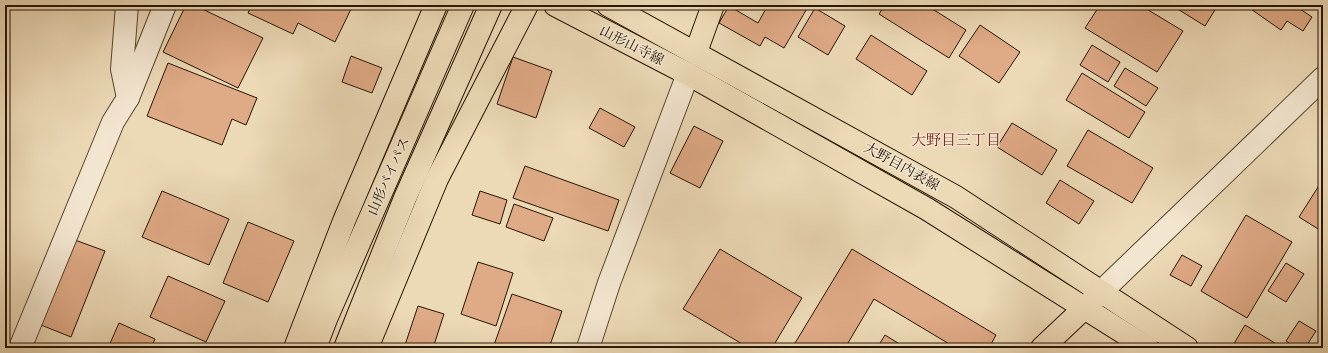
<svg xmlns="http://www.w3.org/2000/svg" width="1328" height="353" font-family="Vollkorn,'Noto Serif JP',serif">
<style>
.building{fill:#dfaa86;stroke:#261501}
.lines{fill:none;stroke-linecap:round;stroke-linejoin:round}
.minor-casing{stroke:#58462e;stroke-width:24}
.major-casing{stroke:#261501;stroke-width:24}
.highway-casing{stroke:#261501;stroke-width:24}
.minor{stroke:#f3e6d0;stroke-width:22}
.major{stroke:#ecd9b6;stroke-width:22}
.highway{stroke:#ecd9b6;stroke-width:22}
.labels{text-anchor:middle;stroke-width:3;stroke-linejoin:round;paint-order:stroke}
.street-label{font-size:14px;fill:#261501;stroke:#f3e6d0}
.neighbourhood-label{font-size:15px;fill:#7a1f14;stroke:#f3e6d0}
</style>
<rect width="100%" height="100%" fill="#ecd9b6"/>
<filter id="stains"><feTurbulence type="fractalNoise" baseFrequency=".005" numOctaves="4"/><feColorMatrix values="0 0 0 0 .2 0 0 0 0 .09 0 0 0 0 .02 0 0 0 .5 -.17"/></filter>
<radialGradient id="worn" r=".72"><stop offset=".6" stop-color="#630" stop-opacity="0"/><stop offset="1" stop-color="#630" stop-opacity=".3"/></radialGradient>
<g class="building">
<polygon points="186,5 194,5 263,38 238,88 163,52"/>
<polygon points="252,5 353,5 335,42 298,23 293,34 248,13"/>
<polygon points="768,5 809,5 784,48 765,37 760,46 719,23 729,6 758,23"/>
<polygon points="878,5 926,5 966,30 949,58 879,14 883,8"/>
<polygon points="1100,5 1140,5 1183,31 1157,72 1085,28"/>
<polygon points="1177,5 1218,5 1205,26 1176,8"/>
<polygon points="1245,5 1294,5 1312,17 1303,31 1287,21 1281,30"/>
<polygon points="815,8 845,26 828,55 798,37"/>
<polygon points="980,25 1020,52 999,83 959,56"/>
<polygon points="871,35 927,71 912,95 856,59"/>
<polygon points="1092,45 1120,62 1108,82 1080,65"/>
<polygon points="351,56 382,68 372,93 342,82"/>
<polygon points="513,57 552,71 536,118 497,104"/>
<polygon points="168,63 257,98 246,125 232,119 222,145 147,116"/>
<polygon points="1125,68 1158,88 1146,106 1114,86"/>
<polygon points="1082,73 1145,112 1129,138 1066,100"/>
<polygon points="600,108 635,127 624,147 589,128"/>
<polygon points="1012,123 1057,150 1042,175 997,147"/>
<polygon points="694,126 723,141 700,188 670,173"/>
<polygon points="1088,130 1153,168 1132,203 1067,166"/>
<polygon points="525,166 619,200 608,231 513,198"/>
<polygon points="1060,180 1094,201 1079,224 1046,203"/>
<polygon points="1320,184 1323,185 1323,232 1299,217"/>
<polygon points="162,191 229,219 209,265 142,237"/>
<polygon points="480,191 507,200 500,224 472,215"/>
<polygon points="514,204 553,218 544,241 506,227"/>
<polygon points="1246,215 1292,242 1247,318 1201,291"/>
<polygon points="248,222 294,241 268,302 223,283"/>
<polygon points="75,240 105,251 71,337 41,325"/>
<polygon points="720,249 802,298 772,348 749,348 683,309"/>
<polygon points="852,249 996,335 989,348 956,348 874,299 845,348 792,348"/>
<polygon points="1182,255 1202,266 1191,286 1170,275"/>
<polygon points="478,262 513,273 496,326 461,314"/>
<polygon points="1286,263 1304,274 1286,302 1268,291"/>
<polygon points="168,276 225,301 206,342 150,317"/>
<polygon points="512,294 562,311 549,348 493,348"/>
<polygon points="418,306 444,314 433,348 404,348"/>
<polygon points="1299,321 1316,331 1305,348 1297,348 1286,341"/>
<polygon points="119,323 155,339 151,348 108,348"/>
<polygon points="1245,325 1283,348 1232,347"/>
<polygon points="885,335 906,348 877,348"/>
<polygon points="1099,344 1102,348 1075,348"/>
</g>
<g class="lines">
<g class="minor-casing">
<g id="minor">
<polyline points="127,5 122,69 128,98"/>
<polyline points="1101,292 1323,78"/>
<polyline points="20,348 113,122 128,98 165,5"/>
<polyline points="588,348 609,283 688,74"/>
</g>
</g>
<g class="major-casing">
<g id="major">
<polyline points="555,5 688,74 927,209 1148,348"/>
<polyline points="608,5 956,197 1187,348"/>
<polyline points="696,52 713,5"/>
<polyline points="1042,348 1095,298"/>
</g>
</g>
<g class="highway-casing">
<g id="highway">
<polyline points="295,348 344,221 436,5"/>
<polyline points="315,348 326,319 463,5"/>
<polyline points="345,348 405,198 491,5"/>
<polyline points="367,348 437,179 527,5"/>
</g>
</g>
<use href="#minor" class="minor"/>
<use href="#major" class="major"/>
<use href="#highway" class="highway"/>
</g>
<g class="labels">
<g class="street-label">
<text transform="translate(632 45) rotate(27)" y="5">山形山寺線</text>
<text transform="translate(902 166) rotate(29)" y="5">大野目内表線</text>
<text transform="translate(388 176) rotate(-66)" y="5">山形バイパス</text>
</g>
<g class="neighbourhood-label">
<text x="956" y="145">大野目三丁目</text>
</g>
</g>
<rect width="1328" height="353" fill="none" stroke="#ecd9b6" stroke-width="20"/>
<rect x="6" y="6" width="1316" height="341" fill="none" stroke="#261501" stroke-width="2"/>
<rect x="10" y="10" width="1308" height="333" fill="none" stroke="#261501"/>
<rect width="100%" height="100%" filter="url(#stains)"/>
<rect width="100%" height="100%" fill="url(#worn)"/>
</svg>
